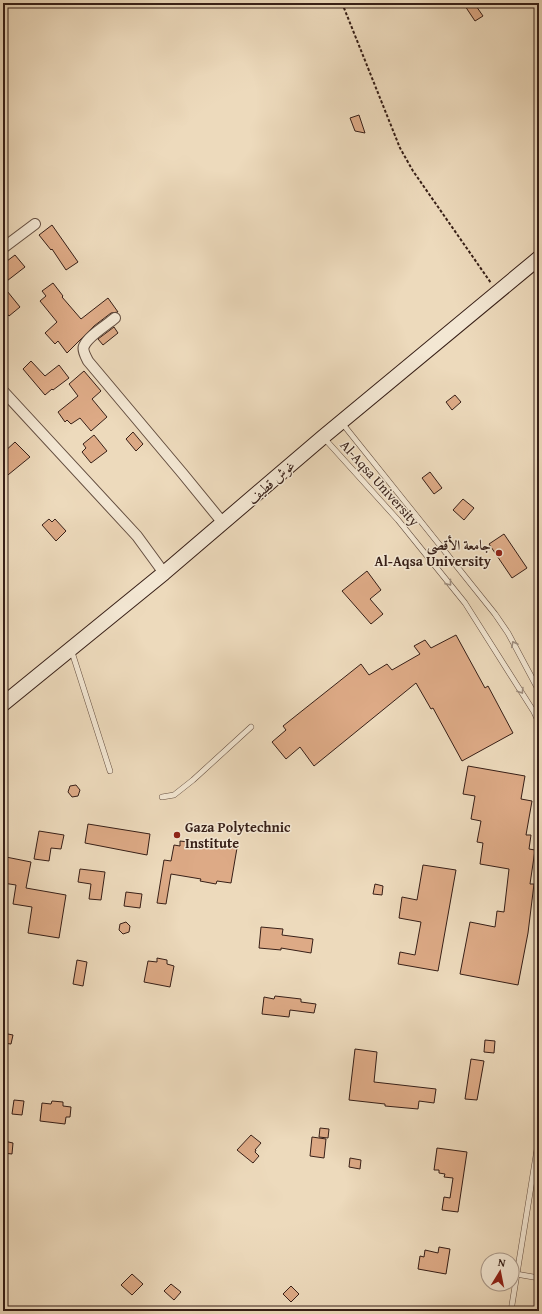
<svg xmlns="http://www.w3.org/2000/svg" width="542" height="1314" font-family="'Gentium Book Plus',Amiri,serif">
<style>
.building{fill:#ddaa86;stroke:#371f17}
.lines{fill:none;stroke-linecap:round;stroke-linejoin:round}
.lane-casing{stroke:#644e40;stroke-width:6}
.street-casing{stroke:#644e40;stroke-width:12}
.secondary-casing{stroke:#371f17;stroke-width:16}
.path{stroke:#371f17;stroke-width:2;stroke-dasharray:3 2;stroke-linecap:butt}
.lane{stroke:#f3e7d3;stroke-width:5}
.street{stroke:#f3e7d3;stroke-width:10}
.secondary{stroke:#f3e7d3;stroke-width:14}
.oneway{stroke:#9e8d7e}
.poi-dot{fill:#8f2418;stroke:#f3e7d3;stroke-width:1.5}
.labels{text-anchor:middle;stroke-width:3;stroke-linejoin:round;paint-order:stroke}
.street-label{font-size:14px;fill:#371f17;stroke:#f3e7d3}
.poi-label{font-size:14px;font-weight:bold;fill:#371f17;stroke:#f3e7d3;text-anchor:end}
</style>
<rect width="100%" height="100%" fill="#eddabc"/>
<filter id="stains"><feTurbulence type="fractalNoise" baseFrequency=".005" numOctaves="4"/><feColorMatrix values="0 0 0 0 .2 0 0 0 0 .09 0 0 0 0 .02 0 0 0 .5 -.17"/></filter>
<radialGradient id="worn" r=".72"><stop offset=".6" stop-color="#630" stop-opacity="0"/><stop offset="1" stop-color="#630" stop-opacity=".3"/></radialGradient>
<g class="building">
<polygon points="463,3 474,3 483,16 475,21"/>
<polygon points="359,115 365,133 355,131 350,118"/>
<polygon points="52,225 78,262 66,270 52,249 51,250 39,235"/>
<polygon points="15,255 25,267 3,284 3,264"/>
<polygon points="53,283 63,296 62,297 81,319 108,298 118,312 111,313 94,326 67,353 58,341 55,344 45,333 57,322 40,301 46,296 42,291"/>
<polygon points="3,286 20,307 9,316 3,309"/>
<polygon points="114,327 118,333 103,345 98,339"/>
<polygon points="31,361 45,376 59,365 69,378 53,390 52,389 45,395 23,369"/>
<polygon points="84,371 101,391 92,399 107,417 91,431 80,418 71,424 67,420 65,422 58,412 78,396 69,384"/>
<polygon points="455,395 461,402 452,410 446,402"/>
<polygon points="133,432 143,444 136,451 126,439"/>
<polygon points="94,435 107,451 91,463 82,452 86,448 83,444"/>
<polygon points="15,442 30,457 3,479 3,453"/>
<polygon points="430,472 442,488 434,494 422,478"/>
<polygon points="463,499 474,508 464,520 453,510"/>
<polygon points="49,519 52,522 55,519 66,531 56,541 42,525"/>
<polygon points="504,534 527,568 512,578 489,544"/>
<polygon points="367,571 381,590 370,599 383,614 371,624 342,591"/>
<polygon points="456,635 485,688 488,686 513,733 462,761 433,708 431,709 416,683 314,766 300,747 286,759 272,742 286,730 283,726 361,664 369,675 387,664 392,670 420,654 414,646 425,640 431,648"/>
<polygon points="468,766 525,776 521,799 532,801 526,835 531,835 529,849 535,850 530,884 534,884 528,933 518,985 460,974 470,922 495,927 497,911 504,912 509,869 480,864 483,843 477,842 481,821 471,819 475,796 463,794"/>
<polygon points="76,785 80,790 78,796 72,797 68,792 70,786"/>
<polygon points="88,824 150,834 147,855 85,843"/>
<polygon points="39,831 64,835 61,849 51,848 49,861 34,859"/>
<polygon points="180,841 237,848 231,883 217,881 216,884 200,881 201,879 171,874 166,904 157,903 164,860 171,861 174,845 180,846"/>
<polygon points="6,857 31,862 26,888 66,895 59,938 28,933 32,907 13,904 16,885 3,883 3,873"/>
<polygon points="423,865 456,870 438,971 398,964 400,952 415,955 421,922 399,918 402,897 417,900"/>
<polygon points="80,869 105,872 101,900 89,899 91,884 78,882"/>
<polygon points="375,884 383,886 382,895 373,894"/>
<polygon points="126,892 142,894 140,908 124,906"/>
<polygon points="126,922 130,926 129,932 123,934 119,930 120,924"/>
<polygon points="261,927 283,929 282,935 313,939 311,953 281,948 281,950 259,948"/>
<polygon points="157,958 167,960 167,964 174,966 170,987 144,982 148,961 157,962"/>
<polygon points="77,960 87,962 83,986 73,984"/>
<polygon points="275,996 301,999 301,1002 316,1004 314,1013 290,1010 289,1017 262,1014 264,997 274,999"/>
<polygon points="3,1033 13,1035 11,1044 3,1043"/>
<polygon points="485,1040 495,1041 494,1053 484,1052"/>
<polygon points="355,1049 377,1052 374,1082 436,1089 434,1103 419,1101 418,1109 385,1106 385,1104 349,1100"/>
<polygon points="471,1059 484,1061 477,1100 465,1099"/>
<polygon points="14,1100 24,1101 22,1115 12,1114"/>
<polygon points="52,1101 63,1102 63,1106 71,1107 70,1117 66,1117 65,1124 40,1121 42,1103 51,1104"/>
<polygon points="320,1128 329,1129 328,1138 319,1137"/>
<polygon points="251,1135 261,1143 255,1150 256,1150 255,1152 259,1156 253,1163 237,1150"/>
<polygon points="312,1137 326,1139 324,1158 310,1156"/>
<polygon points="4,1141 13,1143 12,1154 3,1153"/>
<polygon points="437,1148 467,1152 458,1212 442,1210 444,1197 450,1198 453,1178 444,1177 445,1174 439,1173 439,1170 434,1170"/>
<polygon points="350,1158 361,1160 360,1169 349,1167"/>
<polygon points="439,1247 450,1249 446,1274 418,1269 420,1256 424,1257 425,1250 438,1253"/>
<polygon points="132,1274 143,1284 132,1295 121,1285"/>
<polygon points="171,1284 181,1292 174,1300 164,1291"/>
<polygon points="291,1286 299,1294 291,1302 283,1294"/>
</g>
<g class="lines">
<g class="lane-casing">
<g id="lane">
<polyline points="342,423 495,614 508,633 539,691"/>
<polyline points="324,438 398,520 465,603 534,712 539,723"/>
<polyline points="71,649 110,771"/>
<polyline points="162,797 174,795 193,780 251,727"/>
<polyline points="516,1274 539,1278"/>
<polyline points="511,1311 539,1137"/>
</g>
</g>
<g class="street-casing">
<g id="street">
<polyline points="3,248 35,224"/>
<path d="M115,318c-8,7 -27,18 -31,28 -2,4 2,11 4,15l95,113 40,49"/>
<polyline points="3,391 137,536 164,573"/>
</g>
</g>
<g class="secondary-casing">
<polyline id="secondary" points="3,704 164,573 323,437 539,258"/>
</g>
<polyline class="path" points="342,3 400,148 413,171 491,283"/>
<use href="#lane" class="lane"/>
<use href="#street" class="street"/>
<use href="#secondary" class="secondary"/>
</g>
<defs><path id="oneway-chevron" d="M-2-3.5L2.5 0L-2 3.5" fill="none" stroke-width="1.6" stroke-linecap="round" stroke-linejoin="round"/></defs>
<g class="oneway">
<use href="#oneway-chevron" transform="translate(449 583) rotate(51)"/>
<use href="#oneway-chevron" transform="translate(514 644) rotate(-117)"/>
<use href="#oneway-chevron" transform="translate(521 691) rotate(58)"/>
</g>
<g class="poi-dot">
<circle cx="499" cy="553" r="4"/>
<circle cx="177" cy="835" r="4"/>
</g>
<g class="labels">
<g class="street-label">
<text transform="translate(271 482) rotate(-41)" y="5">غوش قطيف</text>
<text transform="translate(380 483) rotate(48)" y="5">Al-Aqsa University</text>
</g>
<g class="poi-label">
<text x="491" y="550">جامعة الأقصى<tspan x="491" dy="16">Al-Aqsa University</tspan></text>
<text x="185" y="832" text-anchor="start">Gaza Polytechnic<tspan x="185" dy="16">Institute</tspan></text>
</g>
</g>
<rect width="542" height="1314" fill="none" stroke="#eddabc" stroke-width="16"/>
<rect x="4" y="4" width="534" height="1306" fill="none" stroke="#371f17" stroke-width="2"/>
<rect x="8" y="8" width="526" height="1298" fill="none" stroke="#371f17"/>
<g transform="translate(500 1272) rotate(10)"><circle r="19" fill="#f3e7d3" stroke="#a89788"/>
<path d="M0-3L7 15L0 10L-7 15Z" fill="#8f2418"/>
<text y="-6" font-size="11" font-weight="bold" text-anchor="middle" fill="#371f17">N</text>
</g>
<rect width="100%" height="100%" filter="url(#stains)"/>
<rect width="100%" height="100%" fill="url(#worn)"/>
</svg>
